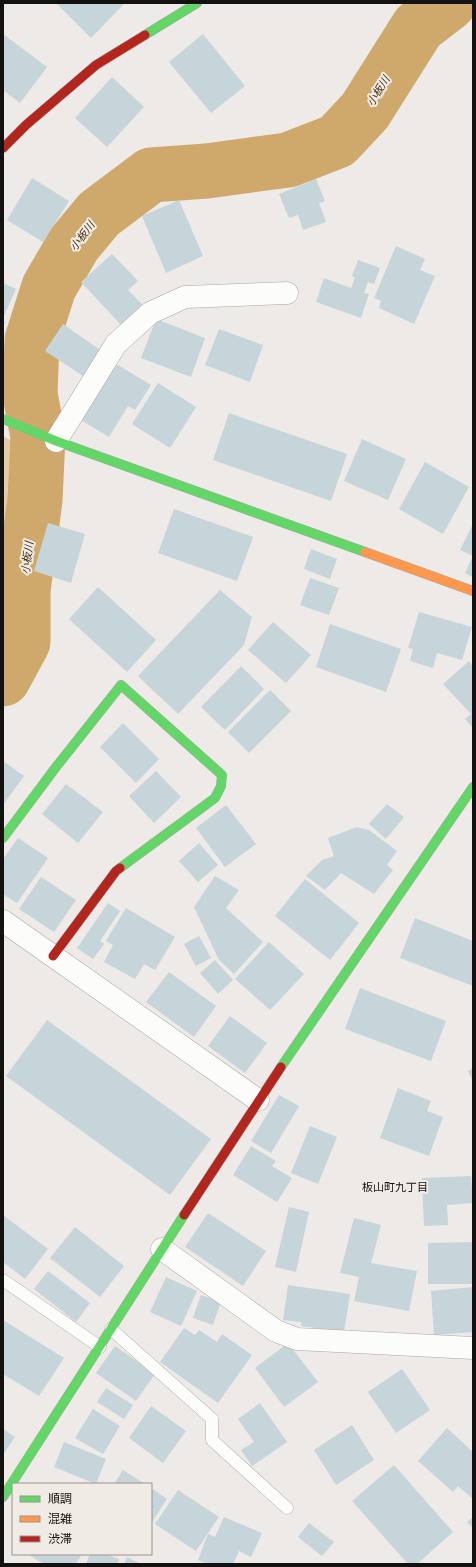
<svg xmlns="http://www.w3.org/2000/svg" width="476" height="1567" font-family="Ubuntu,'Noto Sans JP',sans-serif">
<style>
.green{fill:#e6cca5}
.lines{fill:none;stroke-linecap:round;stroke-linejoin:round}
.river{stroke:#cea96b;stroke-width:55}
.building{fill:#c6d5da}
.lane-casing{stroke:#aaa7a5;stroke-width:13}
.street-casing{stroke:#aaa7a5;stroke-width:23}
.fast-casing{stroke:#aaa7a5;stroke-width:10}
.slow-casing{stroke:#aaa7a5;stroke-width:10}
.jam-casing{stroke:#aaa7a5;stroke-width:10}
.lane{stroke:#fcfcfb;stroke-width:12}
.street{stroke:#fcfcfb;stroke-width:22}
.fast{stroke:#63d668;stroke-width:9}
.slow{stroke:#ff974d;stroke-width:9}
.jam{stroke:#b3261e;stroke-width:9}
.labels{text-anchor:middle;stroke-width:4;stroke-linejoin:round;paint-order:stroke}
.water-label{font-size:11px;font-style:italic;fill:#46310c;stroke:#f0ebe4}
.neighbourhood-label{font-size:11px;fill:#141210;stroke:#f0ebe4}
</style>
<rect width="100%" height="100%" fill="#edeae7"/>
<polygon class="green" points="3,436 24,447 11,520 3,556"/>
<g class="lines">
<polyline class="river" points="3,679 23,642 23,590 35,500 38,437 30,394 32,340 49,287 74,244 99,214 151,175 207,171 288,160 337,141 365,111 418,27 449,3"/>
</g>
<g class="building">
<polygon points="56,3 123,3 124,4 91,38"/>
<polygon points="3,34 47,67 20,103 3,90"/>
<polygon points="203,34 245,86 211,113 169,62"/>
<polygon points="112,77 144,107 107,147 75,118"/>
<polygon points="32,178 69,201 43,242 7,220"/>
<polygon points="316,179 325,201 319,203 326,222 303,230 298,215 289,218 279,194"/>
<polygon points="179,200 203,256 166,273 142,216"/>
<polygon points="396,246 425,259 420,270 435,276 414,324 379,308 381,301 374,298"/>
<polygon points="112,254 138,281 128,290 143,305 121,325 81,282"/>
<polygon points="358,260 380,268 374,284 368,282 364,293 369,294 361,318 316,302 324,278 351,288 355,278 352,276"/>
<polygon points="3,283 16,289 3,318"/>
<polygon points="156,319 205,338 191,377 141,358"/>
<polygon points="63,324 100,350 83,376 45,351"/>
<polygon points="219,329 263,345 250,382 205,365"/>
<polygon points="113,362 151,385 135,410 128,406 109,437 79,419"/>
<polygon points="158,383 196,407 170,448 132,424"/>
<polygon points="229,413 347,454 331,501 213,460"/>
<polygon points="362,439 406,459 388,500 344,481"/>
<polygon points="425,462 469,487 443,534 399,509"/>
<polygon points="174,509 253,537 237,581 158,553"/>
<polygon points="48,523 85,534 71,583 34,571"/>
<polygon points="473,524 473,577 465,573 473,556 460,550"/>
<polygon points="311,549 337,559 330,579 304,569"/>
<polygon points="310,578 339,588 329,615 300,605"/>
<polygon points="98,587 156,640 127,672 69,619"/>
<polygon points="220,590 252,617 244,645 178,714 138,676"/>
<polygon points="419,612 472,627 462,660 437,653 433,668 410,661 413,649 408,648"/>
<polygon points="273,622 311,655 286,683 248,650"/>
<polygon points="330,624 401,649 386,692 316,667"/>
<polygon points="469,661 473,666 473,728 465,719 471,714 443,684"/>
<polygon points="241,666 264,689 225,730 201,707"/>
<polygon points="270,690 291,711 249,753 228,732"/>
<polygon points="123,723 159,759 136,783 100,747"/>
<polygon points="3,761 24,776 3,805"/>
<polygon points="156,771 181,797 154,823 129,796"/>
<polygon points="66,784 103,812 78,843 42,814"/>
<polygon points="387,804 404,817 386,839 369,824"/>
<polygon points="226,805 256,844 225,867 196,828"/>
<polygon points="357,827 369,830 397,851 387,865 393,870 374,894 341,873 325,890 306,876 322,860 334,856 328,838"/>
<polygon points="18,838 48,858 17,903 3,894 3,859"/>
<polygon points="199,843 218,865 198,882 179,861"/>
<polygon points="215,876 239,890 226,908 263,942 234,974 219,960 194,907"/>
<polygon points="41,877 76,900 54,932 19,909"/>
<polygon points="305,879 359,923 330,960 275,916"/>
<polygon points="108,903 120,911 100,941 104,944 93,959 77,948"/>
<polygon points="126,908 175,937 155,970 144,964 135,979 104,962 113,945 106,941"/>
<polygon points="415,918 473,941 473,986 400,958"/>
<polygon points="199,936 211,958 196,966 184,944"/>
<polygon points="269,942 304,974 270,1010 235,979"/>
<polygon points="215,960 233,980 218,994 200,973"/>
<polygon points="169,972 216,1006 194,1037 146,1002"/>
<polygon points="360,988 446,1021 431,1061 345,1029"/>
<polygon points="230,1016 267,1043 245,1073 208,1046"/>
<polygon points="47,1020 211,1139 170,1195 6,1076"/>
<polygon points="473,1068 473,1081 468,1071"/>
<polygon points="398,1088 431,1101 427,1111 443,1117 429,1156 380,1138"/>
<polygon points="279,1095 299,1106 271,1153 251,1141"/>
<polygon points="310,1126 337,1137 318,1184 291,1173"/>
<polygon points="251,1146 276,1161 272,1166 292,1178 277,1202 233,1175"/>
<polygon points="471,1176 473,1203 447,1205 448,1225 424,1226 422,1178"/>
<polygon points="289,1207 309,1212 296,1272 275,1267"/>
<polygon points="208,1213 266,1251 243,1286 185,1247"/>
<polygon points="3,1215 48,1249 25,1279 3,1262"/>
<polygon points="354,1218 381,1225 371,1263 417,1271 409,1311 354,1301 359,1277 340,1273"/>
<polygon points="75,1227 124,1266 100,1297 50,1258"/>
<polygon points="473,1242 473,1284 428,1284 428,1243"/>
<polygon points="48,1271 90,1303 76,1322 34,1289"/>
<polygon points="166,1277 197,1291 181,1326 150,1312"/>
<polygon points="288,1285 350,1294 344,1332 301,1326 301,1322 283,1320"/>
<polygon points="473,1287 473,1332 434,1335 431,1291"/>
<polygon points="201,1295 221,1302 213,1325 193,1318"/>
<polygon points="3,1320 64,1358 39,1396 3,1374"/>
<polygon points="184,1328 195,1335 199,1330 217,1342 222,1334 252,1355 218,1403 160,1362"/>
<polygon points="288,1343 318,1382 284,1407 255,1368"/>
<polygon points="115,1346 155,1374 136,1401 96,1373"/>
<polygon points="402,1369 430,1410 396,1433 368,1392"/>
<polygon points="106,1388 133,1405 124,1419 97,1402"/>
<polygon points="260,1403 287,1442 252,1466 241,1450 254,1442 238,1419"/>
<polygon points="151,1406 186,1431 163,1463 129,1438"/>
<polygon points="93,1409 120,1426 103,1454 75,1438"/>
<polygon points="352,1425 374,1460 336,1485 314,1450"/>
<polygon points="447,1428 473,1452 473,1499 458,1486 453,1492 418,1461"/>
<polygon points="3,1429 15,1437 3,1455"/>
<polygon points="64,1442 106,1459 96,1484 54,1467"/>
<polygon points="394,1465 453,1532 417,1564 408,1564 352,1501"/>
<polygon points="123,1470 145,1484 114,1484"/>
<polygon points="151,1488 167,1499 152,1522 151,1521"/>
<polygon points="178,1490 219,1517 196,1551 155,1524"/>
<polygon points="224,1517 262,1533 251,1557 239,1551 233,1564 208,1564 198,1560 208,1534 215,1537"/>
<polygon points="473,1517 473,1528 467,1522"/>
<polygon points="309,1523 334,1542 322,1556 298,1537"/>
<polygon points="29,1554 82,1554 76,1564 44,1564 29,1555"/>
<polygon points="90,1554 105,1554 119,1559 118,1564 86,1564"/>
<polygon points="127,1557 141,1564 124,1564"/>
</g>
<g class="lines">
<g class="lane-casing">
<g id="lane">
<polyline points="3,1280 100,1347"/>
<polyline points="111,1329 212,1419 212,1440 287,1508"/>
</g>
</g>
<g class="street-casing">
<g id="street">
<polyline points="56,441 116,344 150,313 185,297 287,293"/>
<polyline points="3,921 258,1100"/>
<polyline points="162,1249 276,1331 297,1339 473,1348"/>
</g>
</g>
<g class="fast-casing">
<g id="fast">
<polyline points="145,35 197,3"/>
<polyline points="3,419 56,441 365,552"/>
<polyline points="3,838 56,767 121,685 222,775 221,786 215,798 120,868"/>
<polyline points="281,1067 473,787"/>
<polyline points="3,1497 184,1215"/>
</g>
</g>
<g class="slow-casing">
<polyline id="slow" points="365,552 473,591"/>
</g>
<g class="jam-casing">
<g id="jam">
<polyline points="3,148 26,125 96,65 145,35"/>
<polyline points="53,956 116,871 120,868"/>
<polyline points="184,1215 281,1067"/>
</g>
</g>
<use href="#lane" class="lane"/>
<use href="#street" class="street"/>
<use href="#fast" class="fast"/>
<use href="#slow" class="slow"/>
<use href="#jam" class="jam"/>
</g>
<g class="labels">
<g class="water-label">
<text transform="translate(378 91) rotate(-58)" y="4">小板川</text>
<text transform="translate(82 236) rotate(-53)" y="4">小板川</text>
<text transform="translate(27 558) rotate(-83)" y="4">小板川</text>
</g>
<g class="neighbourhood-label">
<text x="395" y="1191">板山町九丁目</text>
</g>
</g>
<rect width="476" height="1567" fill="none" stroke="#141210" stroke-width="8"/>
<rect x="12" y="1483" width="140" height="72" fill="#f0ebe4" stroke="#98948f"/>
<rect x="20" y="1496" width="20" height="6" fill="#63d668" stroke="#98948f"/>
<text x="48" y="1503" font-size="12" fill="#141210">順調</text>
<rect x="20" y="1516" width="20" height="6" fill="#ff974d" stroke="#98948f"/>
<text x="48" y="1523" font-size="12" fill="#141210">混雑</text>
<rect x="20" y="1536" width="20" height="6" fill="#b3261e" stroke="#98948f"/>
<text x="48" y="1543" font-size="12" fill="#141210">渋滞</text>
</svg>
